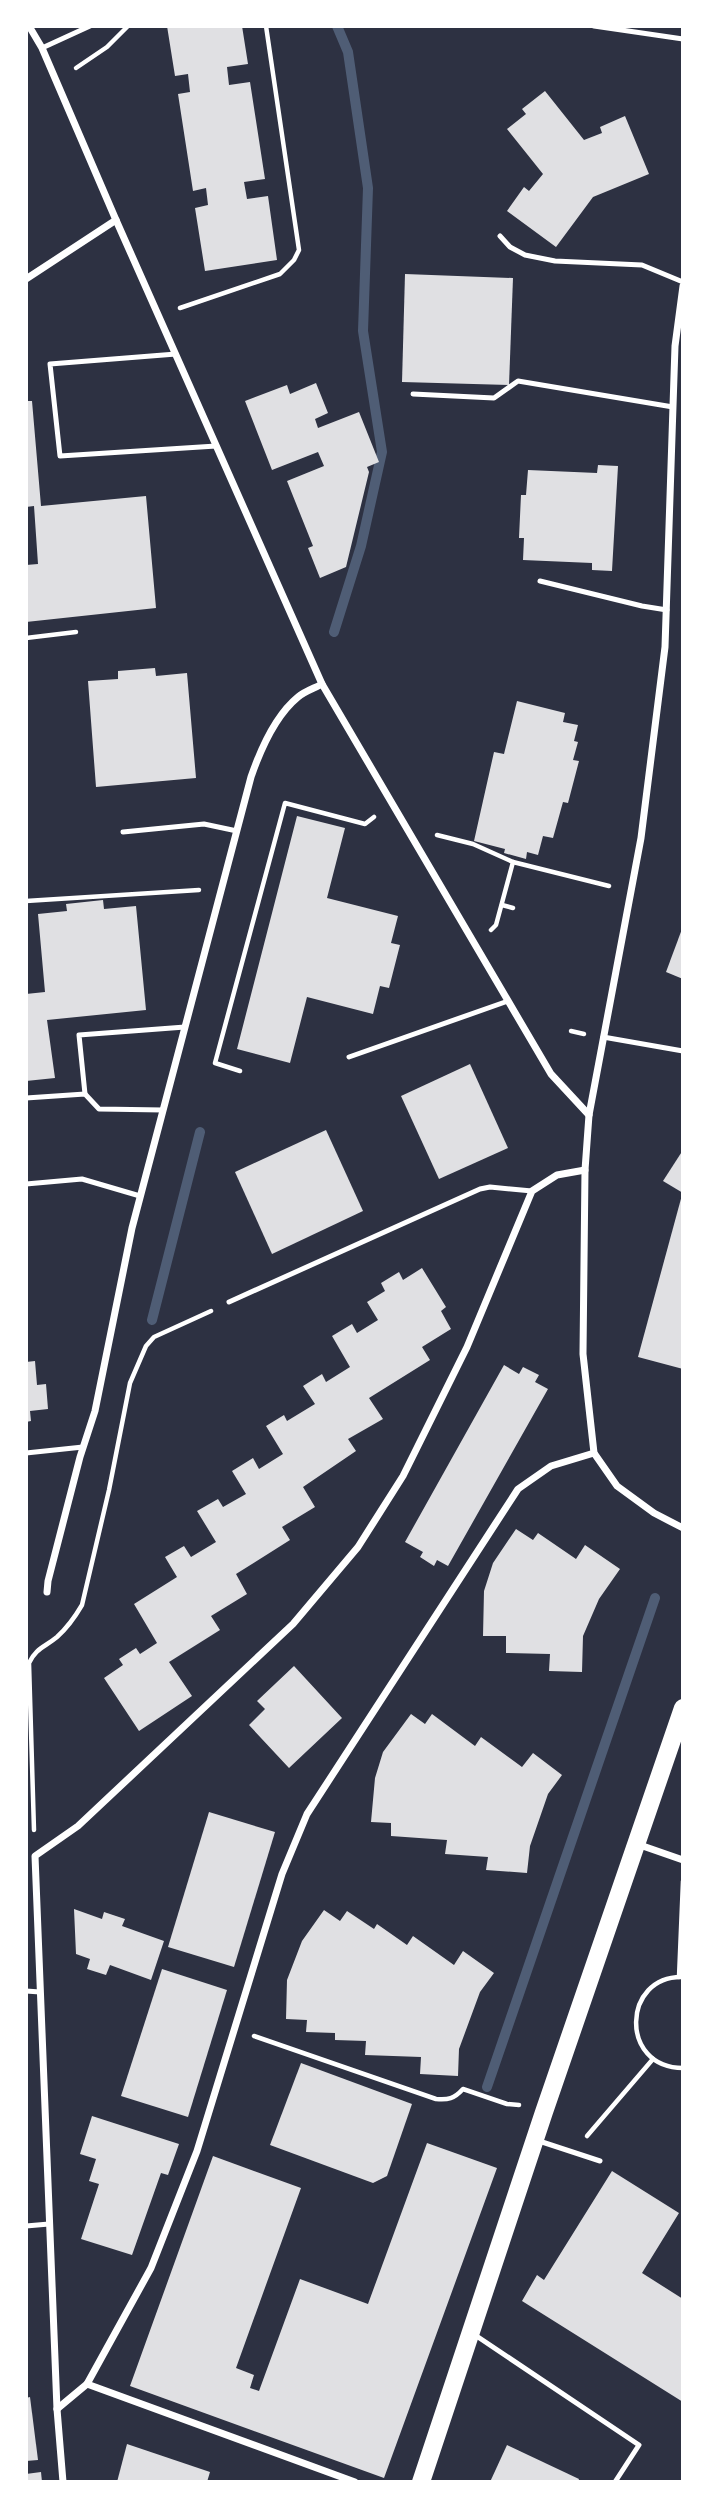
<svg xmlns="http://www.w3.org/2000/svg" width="709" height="2508" font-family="'PT Sans Narrow',sans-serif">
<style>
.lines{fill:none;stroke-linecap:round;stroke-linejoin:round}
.stream{stroke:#4f5d75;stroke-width:10}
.building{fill:#e0e0e3}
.path{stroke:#fff;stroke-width:4.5}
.service{stroke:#fff;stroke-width:5}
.minor{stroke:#fff;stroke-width:7}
.primary{stroke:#fff;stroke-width:18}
</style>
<rect width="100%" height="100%" fill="#2d3142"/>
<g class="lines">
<g class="stream">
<polyline points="334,632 361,546 382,452 363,331 368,188 348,52 337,26"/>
<polyline points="152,1320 200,1132"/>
<polyline points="487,2087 655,1598"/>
</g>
</g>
<g class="building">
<polygon points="167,26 242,26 248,64 227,67 229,85 250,82 265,179 244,182 247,199 268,196 277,260 205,271 195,208 208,205 206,188 193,191 178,94 190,92 188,74 175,76"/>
<polygon points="545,91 584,140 602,133 600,127 625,116 649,174 593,197 556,247 507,211 524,187 529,191 543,174 507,129 526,114 522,109"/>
<polygon points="405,274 513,278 509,385 402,382"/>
<polygon points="316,383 328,413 315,419 318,428 359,412 379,462 367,467 369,472 346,567 320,578 308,548 313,546 287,481 324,466 318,452 272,470 245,401 287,385 290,394"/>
<polygon points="26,401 32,401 41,506 146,496 156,608 26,622 26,565 38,564 34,506 26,507"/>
<polygon points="598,465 618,466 612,571 592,570 592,563 523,560 524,538 519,538 521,495 526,495 528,470 597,473"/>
<polygon points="155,668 156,676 187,673 196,778 96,787 88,681 118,679 118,671"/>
<polygon points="517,701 565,713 563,722 578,725 574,741 578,742 573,760 579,761 568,803 563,802 553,838 543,836 538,855 527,852 526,859 504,853 505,849 474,841 494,752 504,754"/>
<polygon points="297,816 345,828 327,898 398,916 391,943 400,945 389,988 380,986 373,1014 307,997 290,1063 237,1049"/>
<polygon points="103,900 104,909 136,906 146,1010 47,1020 55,1078 26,1081 26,994 45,992 38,914 67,911 66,904"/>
<polygon points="682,929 683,929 683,979 666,972"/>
<polygon points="470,1064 508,1148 439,1179 401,1096"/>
<polygon points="326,1130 363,1211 272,1254 235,1172"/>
<polygon points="683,1150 683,1193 663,1181"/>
<polygon points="682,1195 683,1195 683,1369 638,1357"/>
<polygon points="422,1268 446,1307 441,1311 451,1329 422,1347 430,1360 369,1398 383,1419 348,1439 356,1451 303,1487 315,1507 282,1527 290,1540 236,1574 247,1594 211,1616 220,1630 169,1662 192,1696 139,1731 104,1678 123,1665 119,1659 136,1648 140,1654 157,1643 134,1604 177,1577 165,1557 184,1546 191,1557 216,1542 197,1511 218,1499 223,1507 246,1494 232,1471 253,1458 259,1469 283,1454 266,1426 284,1415 287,1421 315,1404 303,1386 322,1374 326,1382 350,1367 332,1336 352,1324 357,1333 378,1320 367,1302 385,1291 381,1283 399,1272 403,1280"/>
<polygon points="35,1361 37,1385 46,1384 48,1409 30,1411 31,1421 26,1422 26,1362"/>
<polygon points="504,1365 519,1374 523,1367 539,1375 535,1382 548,1389 448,1566 437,1560 434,1566 420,1557 423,1552 405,1542"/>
<polygon points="516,1529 533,1540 538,1533 576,1559 585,1545 620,1569 599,1599 583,1636 582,1672 549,1671 550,1654 506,1653 506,1636 483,1636 484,1591 493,1563"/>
<polygon points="294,1666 342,1718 289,1768 249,1725 265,1709 257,1701"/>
<polygon points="411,1714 425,1724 432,1714 475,1746 481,1737 522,1767 533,1753 562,1775 548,1794 530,1846 527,1873 486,1870 488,1857 445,1854 447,1840 391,1836 391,1823 371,1822 375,1778 383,1752"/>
<polygon points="209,1812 275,1832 234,1967 168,1947"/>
<polygon points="74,1909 102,1919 104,1912 125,1919 122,1926 164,1941 151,1980 110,1965 106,1975 87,1969 90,1959 76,1954"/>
<polygon points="324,1910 340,1921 347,1911 374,1929 377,1924 407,1945 413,1936 454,1965 463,1951 494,1973 480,1992 459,2049 458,2076 420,2074 421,2057 365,2055 366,2041 335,2040 335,2033 306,2032 307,2020 286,2019 287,1980 302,1941"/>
<polygon points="162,1969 227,1990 188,2117 121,2096"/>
<polygon points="301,2063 412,2104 387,2176 373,2183 270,2145"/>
<polygon points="92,2116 179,2144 168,2175 161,2173 132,2255 81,2239 99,2184 89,2181 96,2159 80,2154"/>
<polygon points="427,2143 497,2168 384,2478 130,2386 213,2156 301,2188 236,2368 254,2375 250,2388 259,2391 300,2279 368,2304"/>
<polygon points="612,2171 679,2213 642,2273 683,2299 683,2402 522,2301 537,2275 544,2280"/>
<polygon points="30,2397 38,2460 26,2461 26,2398"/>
<polygon points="127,2444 210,2472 207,2482 117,2482"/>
<polygon points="507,2445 579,2479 578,2482 490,2482"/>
<polygon points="41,2472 42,2482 26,2482 26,2474"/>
</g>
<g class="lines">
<g class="path">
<polyline points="76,68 107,47 128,26"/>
<polyline points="180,308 280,274 294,260 299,250 266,26"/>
<polyline points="26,638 76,632"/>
<polyline points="437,835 473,844 513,862 609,886"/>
<polyline points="26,901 199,890"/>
<polyline points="502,905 513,908"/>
<polyline points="491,930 496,925 513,862"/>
<polyline points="571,1031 584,1034"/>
<polyline points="240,1071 215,1063 285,803 365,824 374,817"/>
<path d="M34,1830l-5,-167c7,-15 16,-16 28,-26 10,-9 18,-20 25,-32l27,-115 21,-107 16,-37 8,-9 57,-26"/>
<polyline points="679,1977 683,1881"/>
<path d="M683,1977c-61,-2 -64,91 0,91"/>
<path d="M254,2036l182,63c12,1 18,0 27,-10l44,15 12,1"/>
<polyline points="587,2136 653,2059"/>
</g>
<g class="service">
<polyline points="594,26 683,39"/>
<polyline points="42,48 90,26"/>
<polyline points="500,236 510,247 525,255 555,261 642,265 683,282"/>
<polyline points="176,354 50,364 60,456 216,446"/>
<polyline points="413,394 494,398 518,381 673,407"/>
<polyline points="540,581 642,606 667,610"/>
<polyline points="123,832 204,824 237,831"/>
<polyline points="603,1037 683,1051"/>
<polyline points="349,1057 508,1001"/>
<polyline points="85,1094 79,1035 185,1027"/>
<polyline points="26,1098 85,1094 99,1109 163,1110"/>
<polyline points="26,1184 82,1179 140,1196"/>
<polyline points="229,1302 480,1189 490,1187 532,1191"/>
<polyline points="26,1453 83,1447"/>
<polyline points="26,1991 40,1992"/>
<polyline points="536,2140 600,2161"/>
<polyline points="26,2226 49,2224"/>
<polyline points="475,2335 639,2445 615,2482"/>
</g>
<g class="minor">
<polyline points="29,26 42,48 116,220 322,684 551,1074 589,1115"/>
<polyline points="26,279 116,220"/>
<polyline points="683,286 675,346 665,647 641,838 589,1115 585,1170 583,1354 594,1453 617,1486 654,1513 683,1528"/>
<path d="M47,1592l1,-11 32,-124 15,-46 37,-183 119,-451c9,-26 25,-62 47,-80 7,-6 17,-9 24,-13"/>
<polyline points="637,1844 683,1860"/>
<polyline points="87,2384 355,2482"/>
<polyline points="57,2409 87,2384 151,2268 197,2151 282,1874 307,1814 518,1489 551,1466 594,1453"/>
<polyline points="63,2482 57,2409 35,1856 78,1826 293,1624 358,1547 403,1476 467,1347 532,1191 557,1175 585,1170"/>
</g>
<polyline class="primary" points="421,2482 544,2112 683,1708"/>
</g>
<rect width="709" height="2508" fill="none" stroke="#ffffff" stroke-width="56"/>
</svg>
